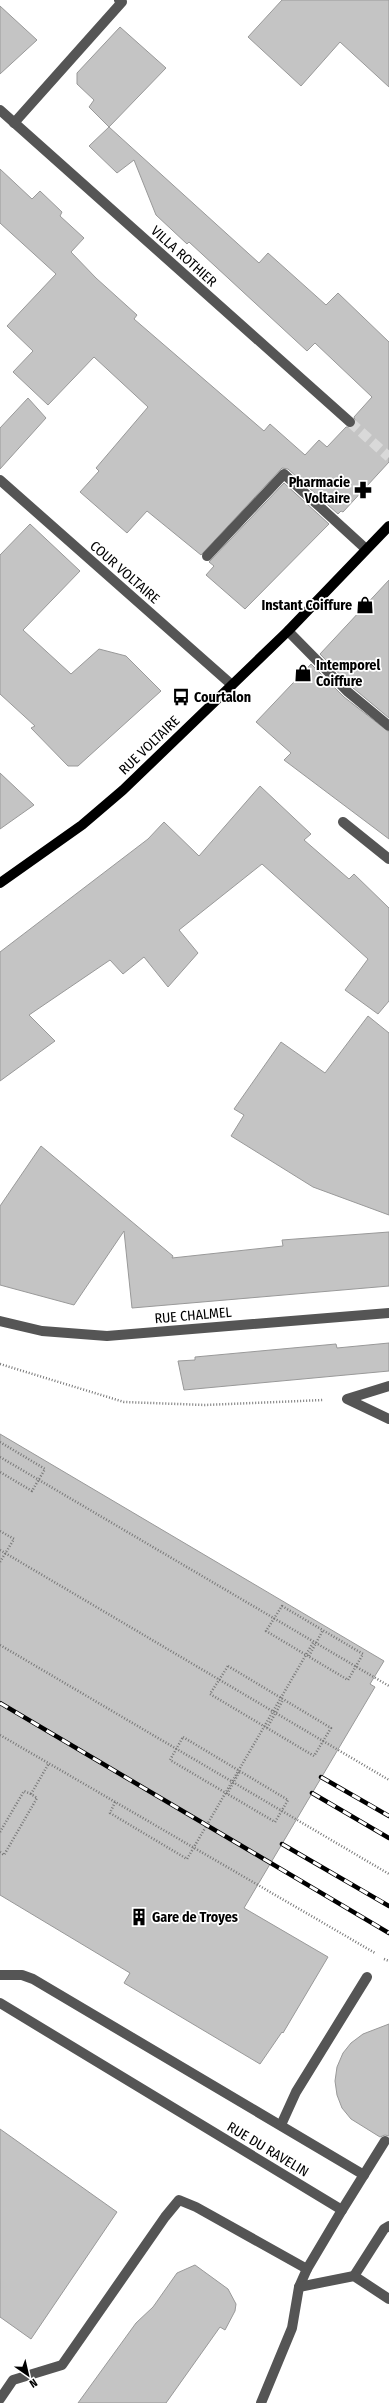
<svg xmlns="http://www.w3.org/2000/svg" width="389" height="2403" font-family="'Fira Sans Condensed',sans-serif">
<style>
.building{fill:#c4c4c4;stroke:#999}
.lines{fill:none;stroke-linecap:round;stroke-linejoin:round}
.minor-tunnel{stroke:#d9d9d9;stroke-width:10;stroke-dasharray:10 5;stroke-linecap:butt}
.path{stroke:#777;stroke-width:2.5;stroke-dasharray:1 2;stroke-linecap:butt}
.minor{stroke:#555;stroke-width:10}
.major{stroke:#000;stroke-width:10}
.rail-casing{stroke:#000;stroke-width:4.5}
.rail{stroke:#fff;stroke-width:3;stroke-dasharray:9;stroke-linecap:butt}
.labels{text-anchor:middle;stroke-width:3.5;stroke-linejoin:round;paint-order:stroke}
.street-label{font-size:14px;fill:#000;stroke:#fff}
.poi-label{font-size:14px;font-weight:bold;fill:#000;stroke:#fff;text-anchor:start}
</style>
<rect width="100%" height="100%" fill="#fff"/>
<g class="building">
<polygon points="282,0 389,0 389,87 340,42 301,86 248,37"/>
<polygon points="0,6 37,40 0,74"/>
<polygon points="120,27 166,68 109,127 89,107 94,100 77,84 77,73"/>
<polygon points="109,127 259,263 268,253 326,305 338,293 389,342 389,462 343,512 341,511 338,514 288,469 282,468 201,555 147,511 127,533 80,492 99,471 96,468 148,407 94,357 48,405 13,372 33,351 7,326 56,274 0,223 0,169 32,199 40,191 62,212 60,216 84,238 71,252 96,278 137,315 134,319 264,431 270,424 305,455 319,440 327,447 346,427 355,427 356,423 354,417 372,397 315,343 307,351 189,242 187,244 156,215 134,160 117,173 89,146"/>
<polygon points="28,398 46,418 0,469 0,428"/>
<polygon points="284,483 329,524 245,609 206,575 214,566 209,562"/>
<polygon points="30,524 80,571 23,630 71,674 99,649 126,656 161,691 78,766 68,766 31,728 35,726 0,694 0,555"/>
<polygon points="389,580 389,718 352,687 320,654"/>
<polygon points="311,664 344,697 389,732 389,839 284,760 291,753 256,722"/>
<polygon points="0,773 34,805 0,829"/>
<polygon points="260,786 311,834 304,840 349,879 354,874 389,908 389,1001 378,1014 345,990 368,959 262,864 179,930 198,953 168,987 144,957 123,974 110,960 29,1015 55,1041 0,1081 0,952 148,839 164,822 199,856"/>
<polygon points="368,1016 389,1033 389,1215 313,1187 231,1136 244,1115 234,1109 281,1042 325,1073"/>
<polygon points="41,1146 173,1256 172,1258 283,1246 282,1240 389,1232 389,1286 132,1308 124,1231 74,1305 0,1285 0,1206"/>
<polygon points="389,1343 389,1371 184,1390 178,1361 195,1360 195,1357 336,1344 337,1348"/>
<polygon points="0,1434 384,1661 370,1684 375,1687 244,1908 328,1957 283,2033 282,2032 260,2064 124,1983 130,1973 0,1895"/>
<polygon points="389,2024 389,2136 385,2135 380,2137 351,2119 342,2108 337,2095 335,2081 337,2067 343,2053 351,2043 363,2034"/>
<polygon points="0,2129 117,2212 31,2339 0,2317"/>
<polygon points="195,2265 228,2289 236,2304 235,2311 225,2330 220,2327 166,2403 78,2403 136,2323 153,2307 177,2273"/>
</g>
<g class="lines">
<polyline class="minor-tunnel" points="350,422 389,457"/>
<g class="path">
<polyline points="0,1364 124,1402 205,1405 324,1400"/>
<polyline points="0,1442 45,1469 32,1491 0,1472"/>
<polyline points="0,1457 389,1686"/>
<polyline points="0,1531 14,1539 0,1562"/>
<polyline points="0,1550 389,1780"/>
<polygon points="282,1606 363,1654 348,1680 266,1631"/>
<polyline points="0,1645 389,1874"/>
<polyline points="309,1656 323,1630"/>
<polygon points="228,1666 331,1728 314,1756 210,1694"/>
<polyline points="267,1728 283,1700"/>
<polyline points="0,1735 375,1953"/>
<polygon points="183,1737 288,1800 275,1822 170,1760"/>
<polyline points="227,1794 240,1771"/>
<polyline points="115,1802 110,1813 187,1859 314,1641"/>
<polyline points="0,1832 24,1791 31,1794"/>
<polyline points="0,1852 4,1855 37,1798 31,1794 49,1763"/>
<polyline points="384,1959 389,1961"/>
</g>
<g class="minor">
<polyline points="0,110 350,422"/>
<polyline points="14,123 122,2 119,0"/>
<polyline points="0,480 232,685"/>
<polyline points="207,556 284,474 366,549"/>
<polyline points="288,631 348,692 389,726"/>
<polyline points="343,822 389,859"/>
<polyline points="0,1321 42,1331 107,1336 389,1313"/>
<polyline points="389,1386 347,1399 389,1419"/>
<polyline points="0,1975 22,1975 33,1979 364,2175"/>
<polyline points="0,2003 342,2210 307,2269 299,2287 292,2328 261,2403"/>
<polyline points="281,2125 296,2092 367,1977"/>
<polyline points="342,2210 385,2141"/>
<polyline points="354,2276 384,2229 389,2226"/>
<polyline points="299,2287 354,2276 389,2299"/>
<polyline points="0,2399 13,2380 62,2365 165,2217 179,2200 196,2207 307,2269"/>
</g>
<polyline class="major" points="0,883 82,825 123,790 288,631 389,526"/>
<g class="rail-casing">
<g id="rail">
<polyline points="0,1703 389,1933"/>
<polyline points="321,1777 389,1816"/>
<polyline points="312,1793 389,1838"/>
<polyline points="282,1844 389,1906"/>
</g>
</g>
<use href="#rail" class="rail"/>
</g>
<defs>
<g id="pharmacy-bare" transform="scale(1.38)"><path d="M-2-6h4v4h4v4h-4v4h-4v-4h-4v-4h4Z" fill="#000" stroke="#fff" stroke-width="2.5" paint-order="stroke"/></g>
<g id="shop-bare" transform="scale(1.38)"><path d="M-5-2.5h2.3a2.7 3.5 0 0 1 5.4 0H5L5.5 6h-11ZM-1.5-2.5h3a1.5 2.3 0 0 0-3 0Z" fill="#000" stroke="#fff" stroke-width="2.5" paint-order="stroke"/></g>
<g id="bus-bare" transform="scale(1.38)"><path d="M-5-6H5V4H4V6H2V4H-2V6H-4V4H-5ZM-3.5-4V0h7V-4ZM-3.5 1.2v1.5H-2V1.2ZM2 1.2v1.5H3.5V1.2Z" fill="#000" stroke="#fff" stroke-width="2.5" paint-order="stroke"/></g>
<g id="building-bare" transform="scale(1.38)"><path d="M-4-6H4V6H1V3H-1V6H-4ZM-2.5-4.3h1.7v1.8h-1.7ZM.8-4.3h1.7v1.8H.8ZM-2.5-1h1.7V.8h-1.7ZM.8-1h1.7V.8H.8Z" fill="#000" stroke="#fff" stroke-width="2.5" paint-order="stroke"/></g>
</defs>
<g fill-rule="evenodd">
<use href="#pharmacy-bare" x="363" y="490"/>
<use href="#shop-bare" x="365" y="605"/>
<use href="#shop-bare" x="303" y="673"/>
<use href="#bus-bare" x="181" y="697"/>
<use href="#building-bare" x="139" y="1917"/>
</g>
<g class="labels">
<g class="street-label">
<text transform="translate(184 256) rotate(42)" y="5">VILLA ROTHIER</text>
<text transform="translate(125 572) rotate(41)" y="5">COUR VOLTAIRE</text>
<text transform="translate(149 745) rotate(-44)" y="5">RUE VOLTAIRE</text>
<text transform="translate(193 1315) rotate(-5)" y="5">RUE CHALMEL</text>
<text transform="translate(268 2149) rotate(31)" y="5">RUE DU RAVELIN</text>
</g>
<g class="poi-label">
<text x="350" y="487" text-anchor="end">Pharmacie<tspan x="350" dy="16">Voltaire</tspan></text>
<text x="352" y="610" text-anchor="end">Instant Coiffure</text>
<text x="316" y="670">Intemporel<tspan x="316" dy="16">Coiffure</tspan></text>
<text x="194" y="702">Courtalon</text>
<text x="152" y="1922">Gare de Troyes</text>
</g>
</g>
<g transform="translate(28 2375) rotate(146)" stroke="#ffffff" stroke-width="3" paint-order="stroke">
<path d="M0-3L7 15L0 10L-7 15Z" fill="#000000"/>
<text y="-6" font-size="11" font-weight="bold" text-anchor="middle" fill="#000000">N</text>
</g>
</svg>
